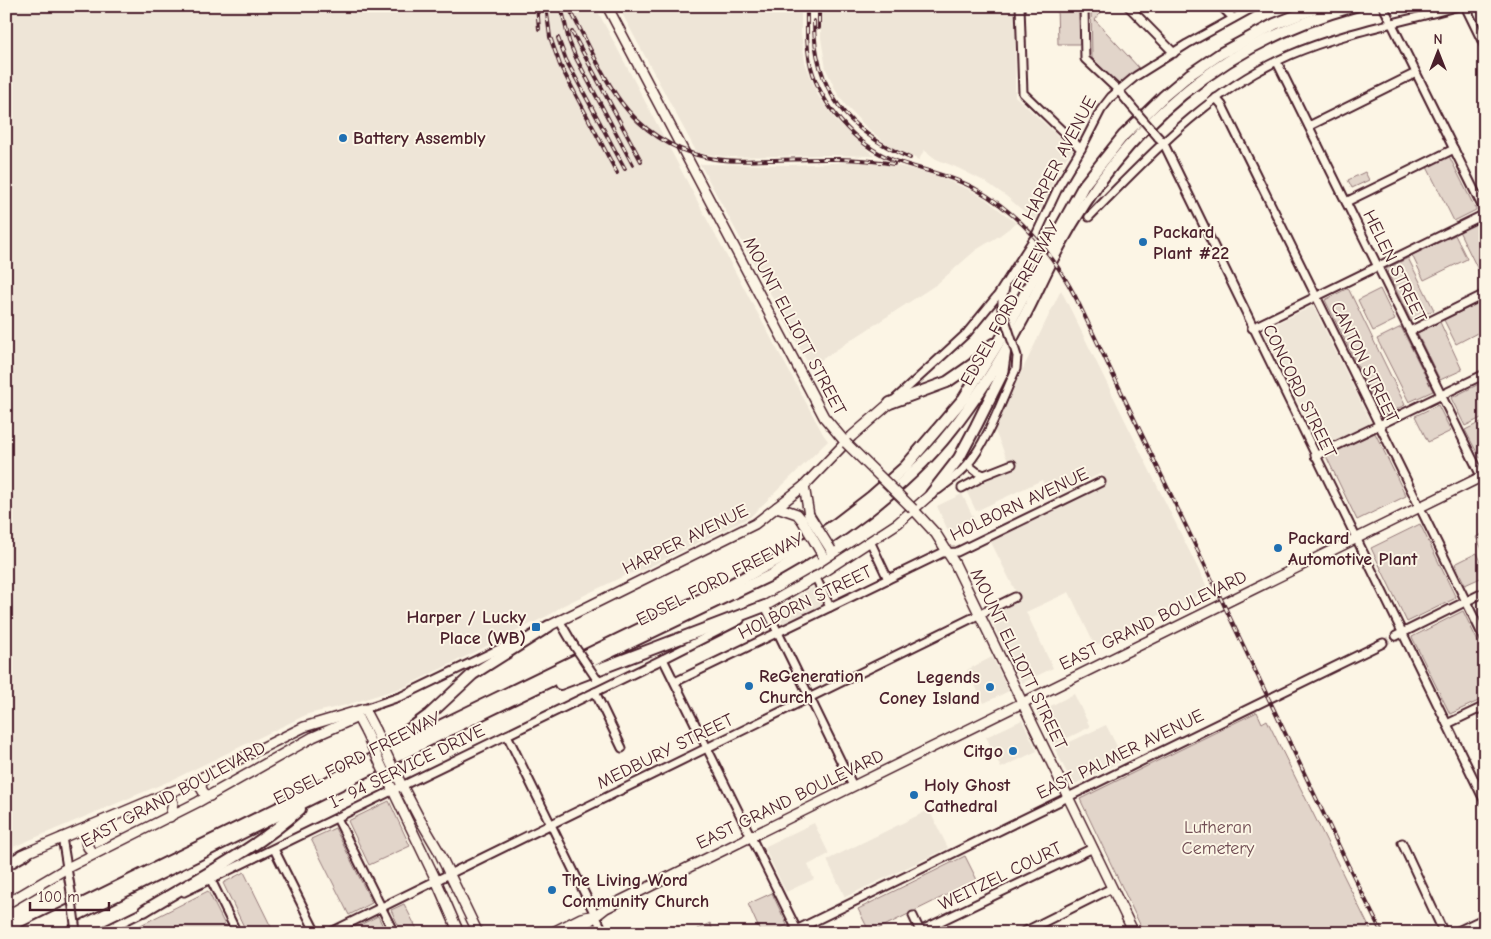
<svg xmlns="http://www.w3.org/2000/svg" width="1491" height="939" font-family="'Comic Neue',sans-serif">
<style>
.built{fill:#eee5d7}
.green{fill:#e2d5ca;stroke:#967a7a}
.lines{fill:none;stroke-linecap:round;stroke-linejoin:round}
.minor-tunnel{stroke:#d8cac0;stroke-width:7;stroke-dasharray:7 3.5;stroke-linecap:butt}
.minor-casing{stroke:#4a1f2b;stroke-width:11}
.major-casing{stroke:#4a1f2b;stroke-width:12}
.highway-casing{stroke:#4a1f2b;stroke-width:14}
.minor{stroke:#fcf5e5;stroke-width:7}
.major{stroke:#fcf5e5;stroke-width:9}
.highway{stroke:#fcf5e5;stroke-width:10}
.rail-casing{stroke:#4a1f2b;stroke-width:4}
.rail{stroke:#fcf5e5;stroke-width:2;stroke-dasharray:5.5;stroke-linecap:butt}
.minor-bridge-casing{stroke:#4a1f2b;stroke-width:11;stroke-linecap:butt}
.major-bridge-casing{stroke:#4a1f2b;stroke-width:12;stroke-linecap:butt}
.minor-bridge{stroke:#fcf5e5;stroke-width:7}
.major-bridge{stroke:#fcf5e5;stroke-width:9}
.poi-dot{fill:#1f6fb2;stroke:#fcf5e5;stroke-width:2}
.labels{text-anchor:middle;stroke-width:4;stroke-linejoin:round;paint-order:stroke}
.poi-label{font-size:18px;font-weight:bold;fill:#4a1f2b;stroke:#fcf5e5;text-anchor:start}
.street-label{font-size:18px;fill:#4a1f2b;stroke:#fcf5e5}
.park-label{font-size:18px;fill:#704c53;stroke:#fcf5e5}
</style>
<rect width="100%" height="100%" fill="#fcf5e5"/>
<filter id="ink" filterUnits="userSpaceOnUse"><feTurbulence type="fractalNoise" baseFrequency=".02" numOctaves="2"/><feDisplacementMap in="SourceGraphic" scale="10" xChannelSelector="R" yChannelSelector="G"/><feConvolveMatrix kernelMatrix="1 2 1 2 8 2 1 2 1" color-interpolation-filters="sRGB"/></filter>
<g filter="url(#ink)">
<g class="built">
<polygon points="6,6 595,6 712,229 823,434 828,441 750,517 645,569 626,575 562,606 549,615 404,687 346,705 308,714 172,780 6,850"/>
<polygon points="618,6 801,6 801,33 805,62 817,94 837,122 874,156 828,155 730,157 697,153"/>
<polygon points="821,6 1015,6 1015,96 1073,150 1062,163 1035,221 1006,196 986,182 958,168 936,159 924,150 919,160 889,146 865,126 846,106 836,91 826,69 821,38"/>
<polygon points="851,162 881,162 912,169 942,178 970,190 983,197 1016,223 999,236 976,250 937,284 810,367 700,164 791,165"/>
<polygon points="1061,290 1209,591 1095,646 1069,592 1026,612 1053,668 1022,683 989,616 1020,600 991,542 1107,484 1102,473 1051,497 1042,480 976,511 966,490 1011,468 994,429"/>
<polygon points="1313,306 1371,423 1321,448 1263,330"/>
<polygon points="962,494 975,521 949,533 937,506"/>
<polygon points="815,586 823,604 783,625 776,610"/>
<polygon points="992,657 1009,691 984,703 967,670"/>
<polygon points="1074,694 1090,727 1053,745 1037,713"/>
<polygon points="1022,720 1037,751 1001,768 986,737"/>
<polygon points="1106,725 1124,760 1073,785 1055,749"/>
<polygon points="929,810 948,848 845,897 827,860"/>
<polygon points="814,823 829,854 808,865 814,879 786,892 764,847"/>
</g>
<g class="green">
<polygon points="1057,6 1079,6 1080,44 1058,44"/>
<polygon points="1091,6 1106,6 1095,20 1139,68 1119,85 1092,58"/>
<polygon points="1449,156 1476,210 1454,221 1427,167"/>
<polygon points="1365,172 1369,180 1352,188 1348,180"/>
<polygon points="1481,221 1485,229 1485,284 1459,231"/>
<polygon points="1455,235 1467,259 1424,280 1412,255"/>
<polygon points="1408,258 1434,310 1411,321 1386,269"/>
<polygon points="1348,288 1405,405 1382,416 1325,300"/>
<polygon points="1380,289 1395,320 1373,331 1358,300"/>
<polygon points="1485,300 1485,329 1456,344 1444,320"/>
<polygon points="1440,322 1462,370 1440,380 1417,333"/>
<polygon points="1401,327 1433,391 1409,402 1377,339"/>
<polygon points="1485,381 1485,416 1465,426 1451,398"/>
<polygon points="1438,405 1451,431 1428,442 1415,416"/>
<polygon points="1485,420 1485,456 1480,458 1465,430"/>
<polygon points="1375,433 1406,496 1357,520 1326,456"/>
<polygon points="1420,524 1456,598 1407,622 1371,548"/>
<polygon points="1485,533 1485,555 1476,537"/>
<polygon points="1477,553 1485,570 1485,576 1465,585 1455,564"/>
<polygon points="1463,611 1485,656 1485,698 1450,714 1412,637"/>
<polygon points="1257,712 1262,723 1267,720 1372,933 1144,933 1080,799"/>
<polygon points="389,801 410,846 369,865 348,821"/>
<polygon points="335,828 372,903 349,915 311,839"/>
<polygon points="965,856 977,880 870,933 858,909"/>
<polygon points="244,872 274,933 247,933 223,883"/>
<polygon points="208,891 229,933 125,933"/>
<polygon points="772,893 787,925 771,933 761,933 748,904"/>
<polygon points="404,904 419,933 402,933 391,910"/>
<polygon points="378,916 386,933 356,933 354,928"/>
<polygon points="710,923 714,933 690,933"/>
</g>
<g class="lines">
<polyline class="minor-tunnel" points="1383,643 1396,636"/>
<g class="minor-casing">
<g id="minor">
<polyline points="1020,6 1023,93 1081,149"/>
<polyline points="1084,6 1085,59 1118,90 1132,107"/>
<polyline points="1128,6 1174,53"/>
<polyline points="1221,6 1233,18"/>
<polyline points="1383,6 1485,212"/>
<polyline points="1465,6 1485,47"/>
<polyline points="1277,62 1485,484"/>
<polyline points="1216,98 1222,105 1485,640"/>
<polyline points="1309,126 1416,73"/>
<polyline points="1158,137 1163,142 1485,802"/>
<polyline points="1346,202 1454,149"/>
<path d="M1089,217c61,-62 120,-127 201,-162 54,-23 113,-33 169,-49"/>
<polyline points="1002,310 1002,300 1005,288"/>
<polyline points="1252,328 1485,214"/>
<polyline points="1410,331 1485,294"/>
<polyline points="893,401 967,333 998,295 1035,237 1059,186 1081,149 1101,110 1111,97 1136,76 1187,44 1256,6"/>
<polyline points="1315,456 1485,374"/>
<polyline points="968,465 977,472 984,475 1012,464"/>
<polyline points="962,488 977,480 983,475"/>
<path d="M938,490c10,-8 21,-15 29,-25 20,-22 36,-68 49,-96l1,-13"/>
<polyline points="870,541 888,579"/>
<polyline points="815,576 830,607"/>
<polyline points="761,608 765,606 853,786"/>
<polyline points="559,620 573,644"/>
<polyline points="1396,636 1485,592"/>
<polyline points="663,659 798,932"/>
<polyline points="675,682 942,553 957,552 1101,482"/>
<polyline points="595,692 622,748"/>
<polyline points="364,709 402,696 522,638"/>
<polyline points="1447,724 1485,706"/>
<polyline points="507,735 604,933"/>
<polyline points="337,818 394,933"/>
<polyline points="62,837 71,892"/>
<polyline points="1402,843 1444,933"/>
<polyline points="274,849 316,933"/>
<polyline points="211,880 237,933"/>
<polyline points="184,892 663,659 740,620"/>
<polyline points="913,916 921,933"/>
<polyline points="920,931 1093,848"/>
<polyline points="100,933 147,910"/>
<polyline points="329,933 1015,597"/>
<polyline points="790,933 1383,643"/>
<polyline points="1022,933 1112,888"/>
<polyline points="1454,933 1485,918"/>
</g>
</g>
<g class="major-casing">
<g id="major">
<polyline points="607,6 824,417 846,443"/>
<polyline points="804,486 809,515"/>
<polyline points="777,507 797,514 802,520"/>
<polyline points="913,509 936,534 955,564 1134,933"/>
<polyline points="765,606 817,576 898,523 931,494"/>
<polyline points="549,626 755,524 804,486 852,436 890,403"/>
<polyline points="356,714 366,733"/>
<polyline points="395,772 418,816 438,850 478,933"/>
<polyline points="386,776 436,880 459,933"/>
<polyline points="203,777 201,788 204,793 210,796"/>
<polyline points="168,792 173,803 170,817"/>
<path d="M92,825c-7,10 -10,21 3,28"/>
<polyline points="21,855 185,786 304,727 364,709 375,730"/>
<polyline points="6,904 67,868 198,802 313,737 358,717"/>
<polyline points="551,933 581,918 595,915"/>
<polyline points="571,933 583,926 606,908 1485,475"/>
</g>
</g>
<g class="highway-casing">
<g id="highway">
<polyline points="890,403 947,382 973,364 993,344"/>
<polyline points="931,494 959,458 976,426 1002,374 1005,353"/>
<polyline points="560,684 765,606"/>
<polyline points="384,748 429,715 473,674 549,626"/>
<polyline points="6,865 27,853"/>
<path d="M144,911c52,-32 111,-61 156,-102"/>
<polyline points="23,933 278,808 384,753 730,585 790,553 836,524 871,497 905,467 964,398 1007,329 1039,266 1084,185 1123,136 1164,96 1189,75 1220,54 1275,24 1321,6"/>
<path d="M41,933l447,-222 281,-135c64,-36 135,-86 181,-144 28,-35 52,-74 73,-113 13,-24 23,-49 36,-72 64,-120 164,-205 296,-241"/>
</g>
</g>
<use href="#minor" class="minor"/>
<use href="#major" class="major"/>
<use href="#highway" class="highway"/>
<g class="rail-casing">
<g id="rail">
<polyline points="537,6 539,29"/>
<polyline points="546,6 550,37 560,65 617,173"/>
<polyline points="561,6 569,41 576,58 633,165"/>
<path d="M568,6c17,31 33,69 53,96 20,27 51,48 84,55 21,5 43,4 64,3 42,-1 83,-3 125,4"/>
<path d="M807,6c0,21 -1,41 4,61 10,38 44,77 80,92 28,11 57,15 83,29 45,25 78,64 102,110l147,305 125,262 34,68"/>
<polyline points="819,6 819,28"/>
<path d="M814,21c0,69 34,111 96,137"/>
<polyline points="572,32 641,161"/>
<polyline points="558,38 566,60 625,169"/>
</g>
</g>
<use href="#rail" class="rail"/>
<g class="minor-bridge-casing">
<g id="minor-bridge">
<polyline points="1132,107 1158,137"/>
<polyline points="1002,310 1017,356"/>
<polyline points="573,644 596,678"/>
<polyline points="71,892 76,932"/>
</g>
</g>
<g class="major-bridge-casing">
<g id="major-bridge">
<polyline points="846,443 913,509"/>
<polyline points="809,515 831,550"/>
<polyline points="802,520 823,556"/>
<polyline points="375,730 395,772"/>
<polyline points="366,733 386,776"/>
</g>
</g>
<use href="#minor-bridge" class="minor-bridge"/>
<use href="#major-bridge" class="major-bridge"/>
</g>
</g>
<g class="poi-dot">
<circle cx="343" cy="138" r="5"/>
<circle cx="1143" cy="242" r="5"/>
<circle cx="1278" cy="548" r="5"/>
<rect x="531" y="622" width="10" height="10" rx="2.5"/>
<circle cx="749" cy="686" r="5"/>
<circle cx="990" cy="687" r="5"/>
<circle cx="1013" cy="751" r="5"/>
<circle cx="914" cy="795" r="5"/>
<circle cx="552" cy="890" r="5"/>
</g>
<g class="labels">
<g class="poi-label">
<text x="353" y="144">Battery Assembly</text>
<text x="1153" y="238">Packard<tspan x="1153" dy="21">Plant #22</tspan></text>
<text x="1288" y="544">Packard<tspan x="1288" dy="21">Automotive Plant</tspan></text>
<text x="526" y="623" text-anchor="end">Harper / Lucky<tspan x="526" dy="21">Place (WB)</tspan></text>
<text x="759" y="682">ReGeneration<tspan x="759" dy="21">Church</tspan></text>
<text x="980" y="683" text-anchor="end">Legends<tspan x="980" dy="21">Coney Island</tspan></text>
<text x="1003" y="757" text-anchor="end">Citgo</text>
<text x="924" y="791">Holy Ghost<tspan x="924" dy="21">Cathedral</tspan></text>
<text x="562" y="886">The Living Word<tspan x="562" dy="21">Community Church</tspan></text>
</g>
<g class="street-label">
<text transform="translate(1059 158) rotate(-62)" y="6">HARPER AVENUE</text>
<text transform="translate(1395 266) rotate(64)" y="6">HELEN STREET</text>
<text transform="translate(1010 303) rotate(-61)" y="6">EDSEL FORD FREEWAY</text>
<text transform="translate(795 326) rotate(62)" y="6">MOUNT ELLIOTT STREET</text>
<text transform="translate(1365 362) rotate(64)" y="6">CANTON STREET</text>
<text transform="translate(1300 391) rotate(64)" y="6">CONCORD STREET</text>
<text transform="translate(1019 504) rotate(-25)" y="6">HOLBORN AVENUE</text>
<text transform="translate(685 539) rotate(-26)" y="6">HARPER AVENUE</text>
<text transform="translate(720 579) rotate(-27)" y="6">EDSEL FORD FREEWAY</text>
<text transform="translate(805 602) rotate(-26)" y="6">HOLBORN STREET</text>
<text transform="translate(1153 620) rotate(-26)" y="6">EAST GRAND BOULEVARD</text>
<text transform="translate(1019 659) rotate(64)" y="6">MOUNT ELLIOTT STREET</text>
<text transform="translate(665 751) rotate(-26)" y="6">MEDBURY STREET</text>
<text transform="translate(1120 754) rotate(-26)" y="6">EAST PALMER AVENUE</text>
<text transform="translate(357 758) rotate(-27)" y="6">EDSEL FORD FREEWAY</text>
<text transform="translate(407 766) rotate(-26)" y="6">I- 94 SERVICE DRIVE</text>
<text transform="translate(173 794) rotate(-28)" y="6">EAST GRAND BOULEVARD</text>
<text transform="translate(790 799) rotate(-26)" y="6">EAST GRAND BOULEVARD</text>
<text transform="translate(1000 876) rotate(-26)" y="6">WEITZEL COURT</text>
</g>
<g class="park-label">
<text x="1218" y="833">Lutheran<tspan x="1218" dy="21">Cemetery</tspan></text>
</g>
</g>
<rect width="1491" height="939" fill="none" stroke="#fcf5e5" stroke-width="25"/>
<rect x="12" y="12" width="1466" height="914" fill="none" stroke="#4a1f2b" stroke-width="2" filter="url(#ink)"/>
<g transform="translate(1438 52)" stroke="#fcf5e5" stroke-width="4" paint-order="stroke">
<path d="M0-4L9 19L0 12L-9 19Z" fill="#4a1f2b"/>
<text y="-8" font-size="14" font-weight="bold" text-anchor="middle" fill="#4a1f2b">N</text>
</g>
<path d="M30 902v8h79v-8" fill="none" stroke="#4a1f2b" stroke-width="2.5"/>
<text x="38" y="902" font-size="15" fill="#4a1f2b" stroke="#fcf5e5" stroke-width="4" paint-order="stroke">100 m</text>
</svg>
